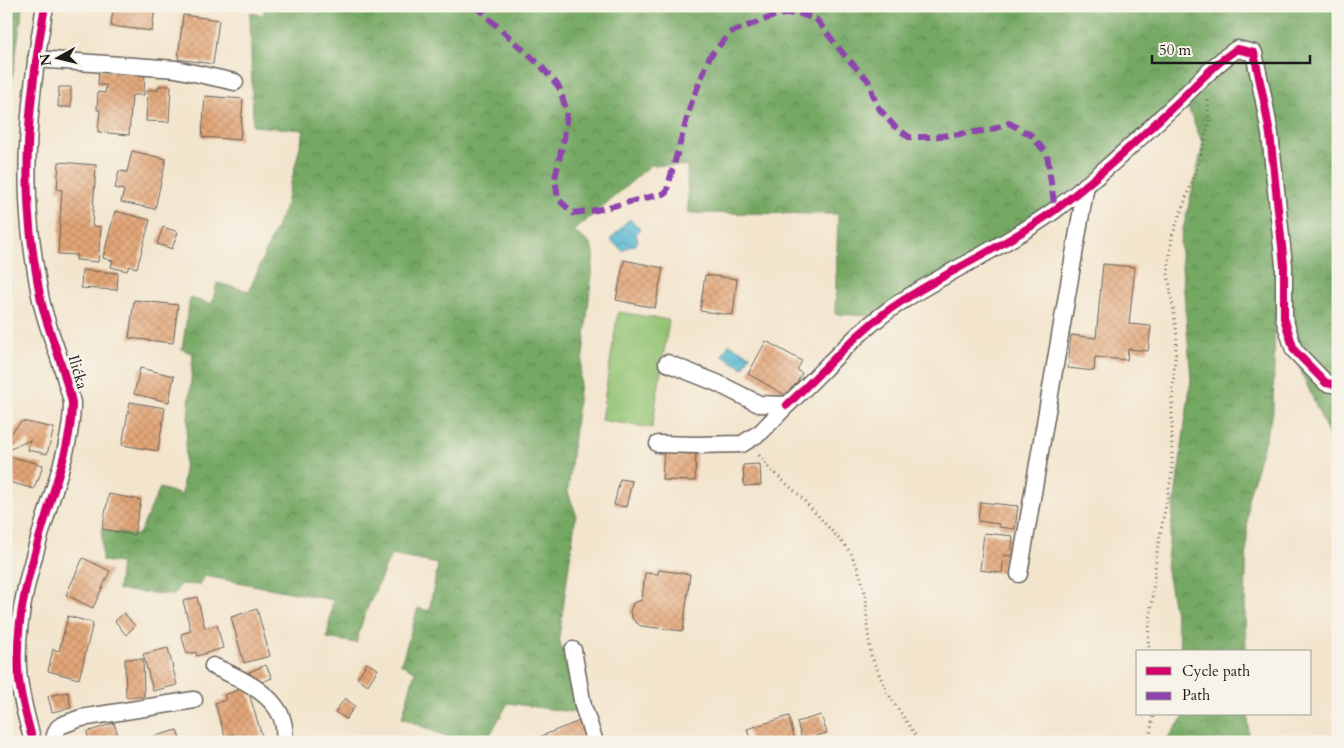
<svg xmlns="http://www.w3.org/2000/svg" width="1344" height="748" font-family="Cardo,serif">
<style>
.grass{fill:#92c271;stroke:#576f46}
.forest{fill:url(#forest-crowns);stroke:#486240}
.water{fill:url(#water-waves);stroke:#366976}
.building{fill:url(#building-cross-hatch)}
.lines{fill:none;stroke-linecap:round;stroke-linejoin:round}
.street-casing{stroke:#67625a;stroke-width:19}
.path{stroke:#67625a;stroke-width:3;stroke-dasharray:1 4;stroke-linecap:butt}
.street{stroke:#fff;stroke-width:16}
.quiet{stroke:#8e44ad;stroke-width:6;stroke-dasharray:12 6;stroke-linecap:butt}
.cycleway-casing{stroke:#f7f3e8;stroke-width:11}
.cycleway{stroke:#d6006c;stroke-width:8}
.labels{text-anchor:middle;stroke-width:4.5;stroke-linejoin:round;paint-order:stroke}
.street-label{font-size:15px;fill:#1c1c1c;stroke:#f7f3e8}
</style>
<defs>
<pattern id="forest-crowns" width="20" height="18" patternUnits="userSpaceOnUse" patternTransform="scale(1.25)"><rect width="20" height="18" fill="#75a863"/><path d="M2 6a3 3 0 1 1 6 0M12 15a3 3 0 1 1 6 0" fill="none" stroke="#5f8851"/></pattern>
<pattern id="water-waves" width="16" height="10" patternUnits="userSpaceOnUse" patternTransform="scale(1.25)"><rect width="16" height="10" fill="#51b6d0"/><path d="M0 5q4-4 8 0t8 0" fill="none" stroke="#4293a8"/></pattern>
<pattern id="building-cross-hatch" width="8" height="8" patternUnits="userSpaceOnUse" patternTransform="scale(1.25)"><rect width="8" height="8" fill="#e3a678"/><path d="M0 0l8 8M0 8l8-8" fill="none" stroke="#c28e67"/></pattern>
</defs>
<rect width="100%" height="100%" fill="#f7f3e8"/>
<filter id="ink" filterUnits="userSpaceOnUse"><feTurbulence type="fractalNoise" baseFrequency=".02" numOctaves="2"/><feDisplacementMap in="SourceGraphic" scale="10" xChannelSelector="R" yChannelSelector="G"/><feConvolveMatrix kernelMatrix="1 2 1 2 8 2 1 2 1" color-interpolation-filters="sRGB"/></filter>
<filter id="wash" filterUnits="userSpaceOnUse"><feTurbulence type="fractalNoise" baseFrequency=".0096" numOctaves="4" result="noise"/><feDisplacementMap in="SourceGraphic" scale="20" xChannelSelector="R" yChannelSelector="G"/><feGaussianBlur stdDeviation="1.12" result="paint"/><feColorMatrix in="noise" values="0 0 0 0 0 0 0 0 0 0 0 0 0 0 0 0 0 1.4 0 .05"/><feComposite in="paint" operator="in"/></filter>
<g filter="url(#wash)">
<rect width="100%" height="100%" fill="#f3e5cd"/>
<polygon class="grass" points="618,312 669,320 652,428 601,420"/>
<g class="forest">
<polygon points="6,6 23,6 6,120"/>
<polygon points="265,6 1338,6 1338,456 1275,312 1273,412 1248,499 1245,611 1246,652 1182,652 1166,566 1191,379 1180,242 1203,144 1188,108 1179,101 1120,157 892,317 835,314 838,214 688,213 687,166 651,165 574,231 590,244 594,253 568,492 576,514 559,638 578,713 508,703 486,742 460,742 402,718 415,671 401,664 418,608 429,611 438,564 391,555 364,616 356,643 327,638 333,600 205,576 200,585 180,584 174,595 118,590 121,563 102,561 102,529 134,535 139,534 160,488 182,495 193,354 182,349 190,298 212,304 217,283 249,291 285,207 304,130 253,126 250,13 263,15"/>
<polygon points="6,231 10,292 6,291"/>
<polygon points="1186,714 1248,714 1249,742 1164,742"/>
</g>
<g class="water">
<polygon points="629,219 641,229 636,234 638,241 635,245 626,248 623,251 610,240"/>
<polygon points="729,344 750,355 743,368 722,356"/>
</g>
<g id="blocks">
<g class="building">
<polygon points="107,6 149,6 155,8 152,31 111,26 113,8 107,8"/>
<polygon points="183,15 219,20 213,64 178,59"/>
<polygon points="99,70 145,72 144,95 132,95 129,135 98,132 100,110 97,110 98,92 105,93 106,85 98,85"/>
<polygon points="158,86 171,86 169,122 146,121 148,90 158,90"/>
<polygon points="59,87 71,87 71,107 58,107"/>
<polygon points="205,96 243,99 240,140 202,137"/>
<polygon points="132,151 166,159 155,209 121,202 124,190 115,188 119,171 127,172"/>
<polygon points="59,162 96,165 92,226 101,227 98,262 76,260 77,255 58,254 62,190 57,189"/>
<polygon points="115,211 150,220 137,268 129,266 127,271 111,267 113,261 103,258"/>
<polygon points="163,227 178,232 172,249 157,244"/>
<polygon points="624,260 663,268 655,308 616,300"/>
<polygon points="1103,264 1135,267 1129,324 1151,326 1148,351 1128,349 1127,360 1095,357 1094,371 1068,368 1071,335 1096,338"/>
<polygon points="82,270 118,273 117,290 81,288"/>
<polygon points="705,275 737,279 733,315 700,311"/>
<polygon points="134,300 178,305 173,343 129,338"/>
<polygon points="766,341 802,361 797,370 802,373 789,397 748,374"/>
<polygon points="140,368 174,376 169,402 134,394"/>
<polygon points="130,402 165,408 158,451 122,445"/>
<polygon points="22,421 54,428 47,454 28,450 30,440 6,451 6,439"/>
<polygon points="664,447 696,448 695,481 662,480"/>
<polygon points="9,456 43,465 38,481 37,480 34,489 6,481 6,466"/>
<polygon points="760,464 761,485 744,486 743,465"/>
<polygon points="620,479 632,481 626,507 614,505"/>
<polygon points="109,494 141,500 134,535 102,529"/>
<polygon points="980,502 1018,506 1015,529 999,527 999,524 978,521"/>
<polygon points="984,533 1013,536 1011,556 1004,555 1002,573 980,570"/>
<polygon points="83,558 110,571 93,608 66,595"/>
<polygon points="659,570 690,574 683,631 641,626 633,620 630,612 633,603 642,600 645,573 658,574"/>
<polygon points="197,597 205,628 217,625 223,648 197,656 196,652 187,654 181,634 191,631 183,601"/>
<polygon points="257,609 270,656 244,663 231,617"/>
<polygon points="124,613 135,626 126,635 115,621"/>
<polygon points="68,616 93,623 79,679 48,671 53,649 59,651"/>
<polygon points="168,648 177,685 153,691 143,654"/>
<polygon points="125,659 143,659 144,697 126,697"/>
<polygon points="367,663 378,669 368,685 357,678"/>
<polygon points="266,665 272,678 254,685 249,672"/>
<polygon points="247,687 262,736 244,742 236,742 233,734 225,737 215,703 226,700 224,695"/>
<polygon points="68,692 71,708 52,712 48,696"/>
<polygon points="345,698 355,706 346,719 335,712"/>
<polygon points="821,715 827,733 802,740 797,722"/>
<polygon points="789,716 795,742 751,742 747,729"/>
<polygon points="582,720 591,742 541,742 539,737"/>
<polygon points="114,723 120,742 89,742 87,732"/>
<polygon points="177,730 181,742 142,742 141,740"/>
</g>
</g>
</g>
<g filter="url(#ink)">
<use href="#blocks" fill-opacity="0" stroke="#67625a" stroke-width="1"/>
<g class="lines">
<g class="street-casing">
<g id="street">
<polyline points="36,59 176,69 235,82"/>
<path d="M787,405c38,-35 71,-76 115,-104 50,-32 105,-56 153,-91 43,-32 81,-69 120,-105 20,-19 38,-40 62,-56l17,4 10,48 6,33 14,131v53l10,32 32,33 12,2"/>
<polyline points="658,444 696,445 742,444 761,432 787,405 759,404 717,383 667,363"/>
<polyline points="1019,574 1086,185"/>
<polyline points="573,650 583,706 595,742"/>
<path d="M213,666c25,11 63,28 70,56 2,6 1,14 2,20"/>
<path d="M33,742c-6,-24 -14,-49 -15,-74 -3,-55 15,-110 31,-162 10,-33 23,-68 23,-103 -1,-7 -4,-15 -6,-22 -7,-29 -21,-57 -26,-86 -6,-32 -11,-65 -12,-97 -3,-64 6,-129 17,-192"/>
<polyline points="55,742 55,735 58,728 62,725 81,718 194,700"/>
</g>
</g>
<g class="path">
<polyline points="759,455 768,467 799,495 850,551 858,569 866,595 867,625 871,655 887,692 920,742"/>
<polyline points="1149,652 1148,639 1157,551 1172,473 1172,397 1177,336 1168,273 1172,236 1197,169 1209,121 1208,99"/>
<polyline points="1147,742 1151,730 1153,714"/>
</g>
<use href="#street" class="street"/>
<polyline class="quiet" points="475,6 541,66 559,87 567,112 564,138 555,178 558,199 573,213 597,210 666,193 691,104 710,56 731,32 777,15 797,13 816,19 845,56 868,80 877,106 894,126 909,137 929,137 952,135 990,130 1009,123 1031,135 1047,154 1055,210"/>
<g class="cycleway-casing">
<g id="cycleway">
<path d="M787,405c38,-35 71,-76 115,-104 50,-32 105,-56 153,-91 43,-32 81,-69 120,-105 20,-19 38,-40 62,-56l17,4 10,48 6,33 14,131v53l10,32 32,33 12,2"/>
<path d="M33,742c-6,-24 -14,-49 -15,-74 -3,-55 15,-110 31,-162 10,-33 23,-68 23,-103 -1,-7 -4,-15 -6,-22 -7,-29 -21,-57 -26,-86 -6,-32 -11,-65 -12,-97 -3,-64 6,-129 17,-192"/>
</g>
</g>
<use href="#cycleway" class="cycleway"/>
</g>
</g>
<g class="labels">
<g class="street-label">
<text transform="translate(78 372) rotate(74)" y="5">Ilićka</text>
</g>
</g>
<rect width="1344" height="748" fill="none" stroke="#f7f3e8" stroke-width="25"/>
<rect x="1136" y="650" width="175" height="65" fill="#f7f3e8" stroke="#9f9d96"/>
<rect x="1146" y="667" width="25" height="8" fill="#d6006c" stroke="#9f9d96"/>
<text x="1182" y="676" font-size="15" fill="#1c1c1c">Cycle path</text>
<rect x="1146" y="692" width="25" height="8" fill="#8e44ad" stroke="#9f9d96"/>
<text x="1182" y="700" font-size="15" fill="#1c1c1c">Path</text>
<g transform="translate(58 58) rotate(262)" stroke="#f7f3e8" stroke-width="4" paint-order="stroke">
<path d="M0-4L9 19L0 12L-9 19Z" fill="#1c1c1c"/>
<text y="-8" font-size="14" font-weight="bold" text-anchor="middle" fill="#1c1c1c">N</text>
</g>
<path d="M1152 55v8h158v-8" fill="none" stroke="#1c1c1c" stroke-width="2.5"/>
<text x="1159" y="55" font-size="15" fill="#1c1c1c" stroke="#f7f3e8" stroke-width="4" paint-order="stroke">50 m</text>
</svg>
